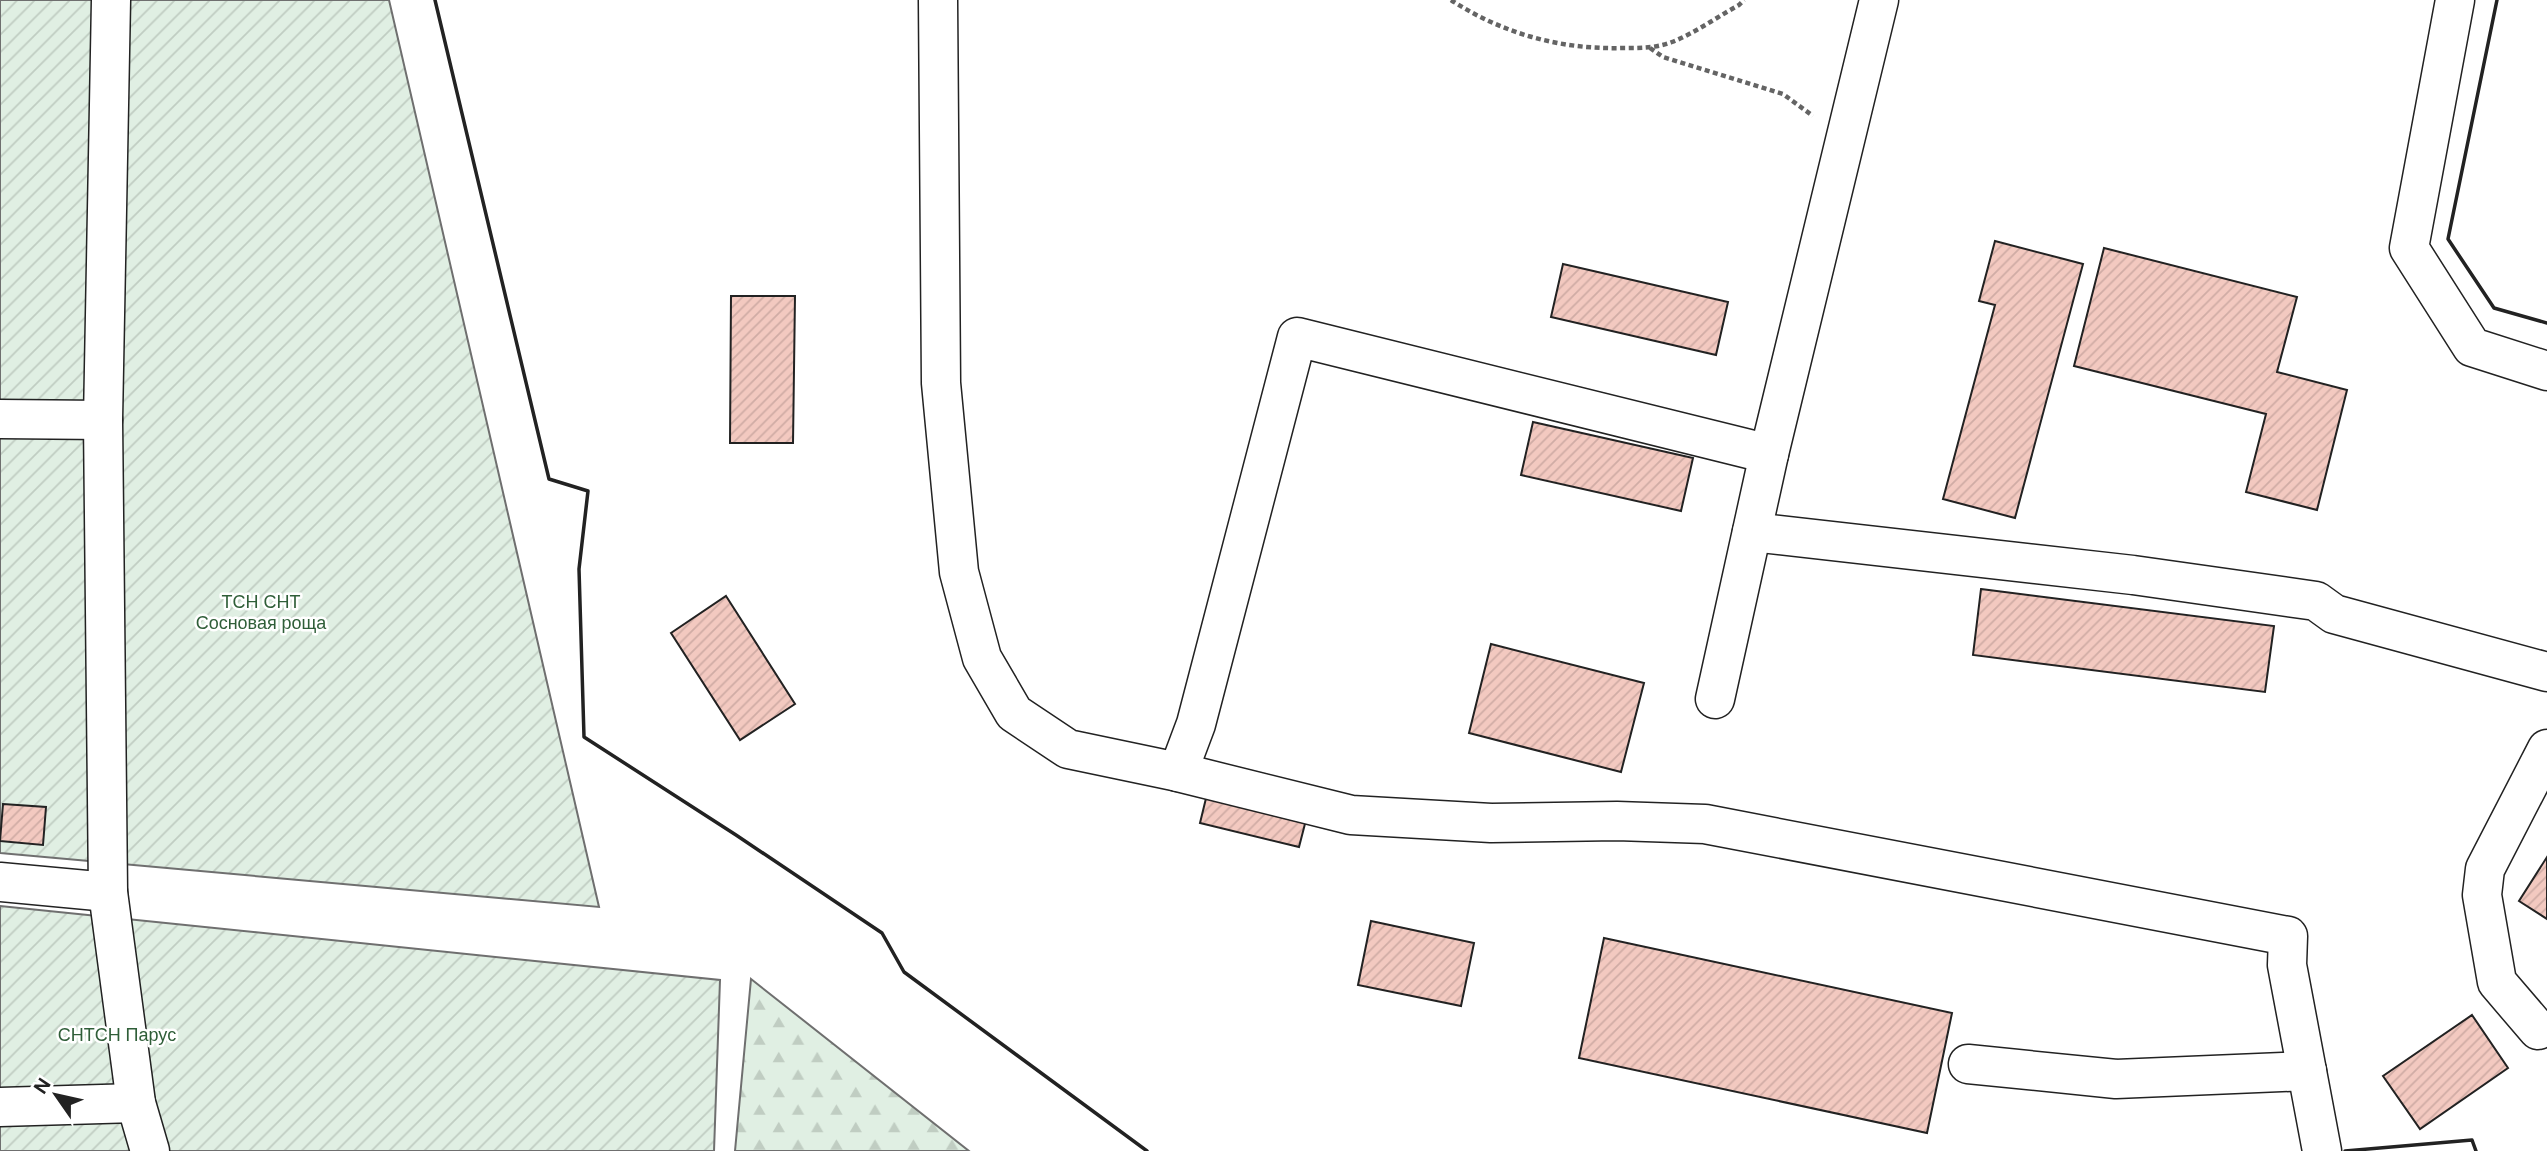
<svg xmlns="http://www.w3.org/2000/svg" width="2547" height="1151" font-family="'DM Sans',sans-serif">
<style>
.forest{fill:url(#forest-firs);stroke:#6f6f6f;stroke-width:2}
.garden{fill:url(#garden-furrows);stroke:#6f6f6f;stroke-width:2}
.building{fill:url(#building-hatch);stroke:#222;stroke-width:2}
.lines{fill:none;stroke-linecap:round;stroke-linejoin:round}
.minor-casing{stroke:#222;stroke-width:41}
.path{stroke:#646464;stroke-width:4.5;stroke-dasharray:5 3.5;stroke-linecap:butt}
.minor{stroke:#fff;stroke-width:38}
.wall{stroke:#222;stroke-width:3.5}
.labels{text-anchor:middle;stroke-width:5;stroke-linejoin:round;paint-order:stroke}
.park-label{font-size:18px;fill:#2f5e38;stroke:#fff}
</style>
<defs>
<pattern id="forest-firs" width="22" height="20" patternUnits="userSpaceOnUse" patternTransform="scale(1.75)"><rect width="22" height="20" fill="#e0efe3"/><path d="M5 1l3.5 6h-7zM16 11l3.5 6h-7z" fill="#c0cdc2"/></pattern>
<pattern id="garden-furrows" width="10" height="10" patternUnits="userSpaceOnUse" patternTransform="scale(1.75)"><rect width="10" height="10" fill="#e0efe3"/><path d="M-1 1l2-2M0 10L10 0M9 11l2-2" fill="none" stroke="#c0cdc2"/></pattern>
<pattern id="building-hatch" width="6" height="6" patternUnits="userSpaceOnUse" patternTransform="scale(1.75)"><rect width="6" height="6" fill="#f3c9c0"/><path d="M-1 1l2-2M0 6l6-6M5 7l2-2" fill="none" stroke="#d0aca5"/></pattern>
</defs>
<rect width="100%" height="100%" fill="#fff"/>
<polygon class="forest" points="751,979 969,1151 735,1151"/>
<g class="garden">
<polygon points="0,0 389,0 599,907 0,853"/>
<polygon points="0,906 720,980 714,1151 0,1151"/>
</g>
<g class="building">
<polygon points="1995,241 2083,264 2015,518 1943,499 1995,305 1979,301"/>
<polygon points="2104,248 2297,297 2277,372 2347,390 2317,510 2246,492 2266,414 2074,366"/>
<polygon points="1563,264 1728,302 1716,355 1551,317"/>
<polygon points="731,296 795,296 793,443 730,443"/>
<polygon points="1533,422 1693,458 1681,511 1521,475"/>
<polygon points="1981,589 2274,626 2265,692 1973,655"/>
<polygon points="726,596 795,704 740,740 671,633"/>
<polygon points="1491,644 1644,683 1621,772 1469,733"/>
<polygon points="1208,790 1307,816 1299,847 1200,823"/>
<polygon points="3,804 46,807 43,845 0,841"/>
<polygon points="2547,857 2547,919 2519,901"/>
<polygon points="1371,921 1474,943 1461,1006 1358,985"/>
<polygon points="1604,938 1952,1013 1927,1133 1579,1058"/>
<polygon points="2472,1015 2508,1068 2420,1129 2383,1076"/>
</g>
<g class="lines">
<g class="minor-casing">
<g id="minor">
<polyline points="111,0 103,420 108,892 136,1103 150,1151"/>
<polyline points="938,0 941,383 959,572 982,658 1014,713 1068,749 1178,772 1196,724 1297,337 1769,454"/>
<polyline points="2455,0 2409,248 2472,347 2547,371"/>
<polyline points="0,419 103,420"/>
<polyline points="1752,532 2133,575 2316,601 2334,614 2547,672"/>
<polyline points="1715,699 1769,454 1879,0"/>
<polyline points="1178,772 1351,815 1491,823 1617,821 1705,824 2288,936 2287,965 2322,1151"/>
<polyline points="0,882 108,892"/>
<polyline points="2538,1030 2497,982 2482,895 2485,869 2547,749"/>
<polyline points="1968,1064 2116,1079 2307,1071"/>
<polyline points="0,1107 136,1103"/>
</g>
</g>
<g class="path">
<path d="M1451,0c52,34 111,50 173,48 17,0 33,0 48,-6 23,-9 45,-25 67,-37l5,-5"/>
<polyline points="1650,48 1663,57 1783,94 1813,116"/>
</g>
<use href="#minor" class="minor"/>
<g class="wall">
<polyline points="435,0 549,479 588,491 579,569 584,737 736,835 882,933 904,972 1147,1151"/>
<polyline points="2497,0 2448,239 2494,308 2547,323"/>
<polyline points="2345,1151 2472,1140 2476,1151"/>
</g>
</g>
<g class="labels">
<g class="park-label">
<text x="261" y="608">ТСН СНТ<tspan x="261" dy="21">Сосновая роща</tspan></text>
<text x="117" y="1041">СНТСН Парус</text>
</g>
</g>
<g transform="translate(56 1095) rotate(304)" stroke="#ffffff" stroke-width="5" paint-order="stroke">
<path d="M0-5L12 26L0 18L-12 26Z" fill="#222222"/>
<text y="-10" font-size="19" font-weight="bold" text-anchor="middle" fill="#222222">N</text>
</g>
</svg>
